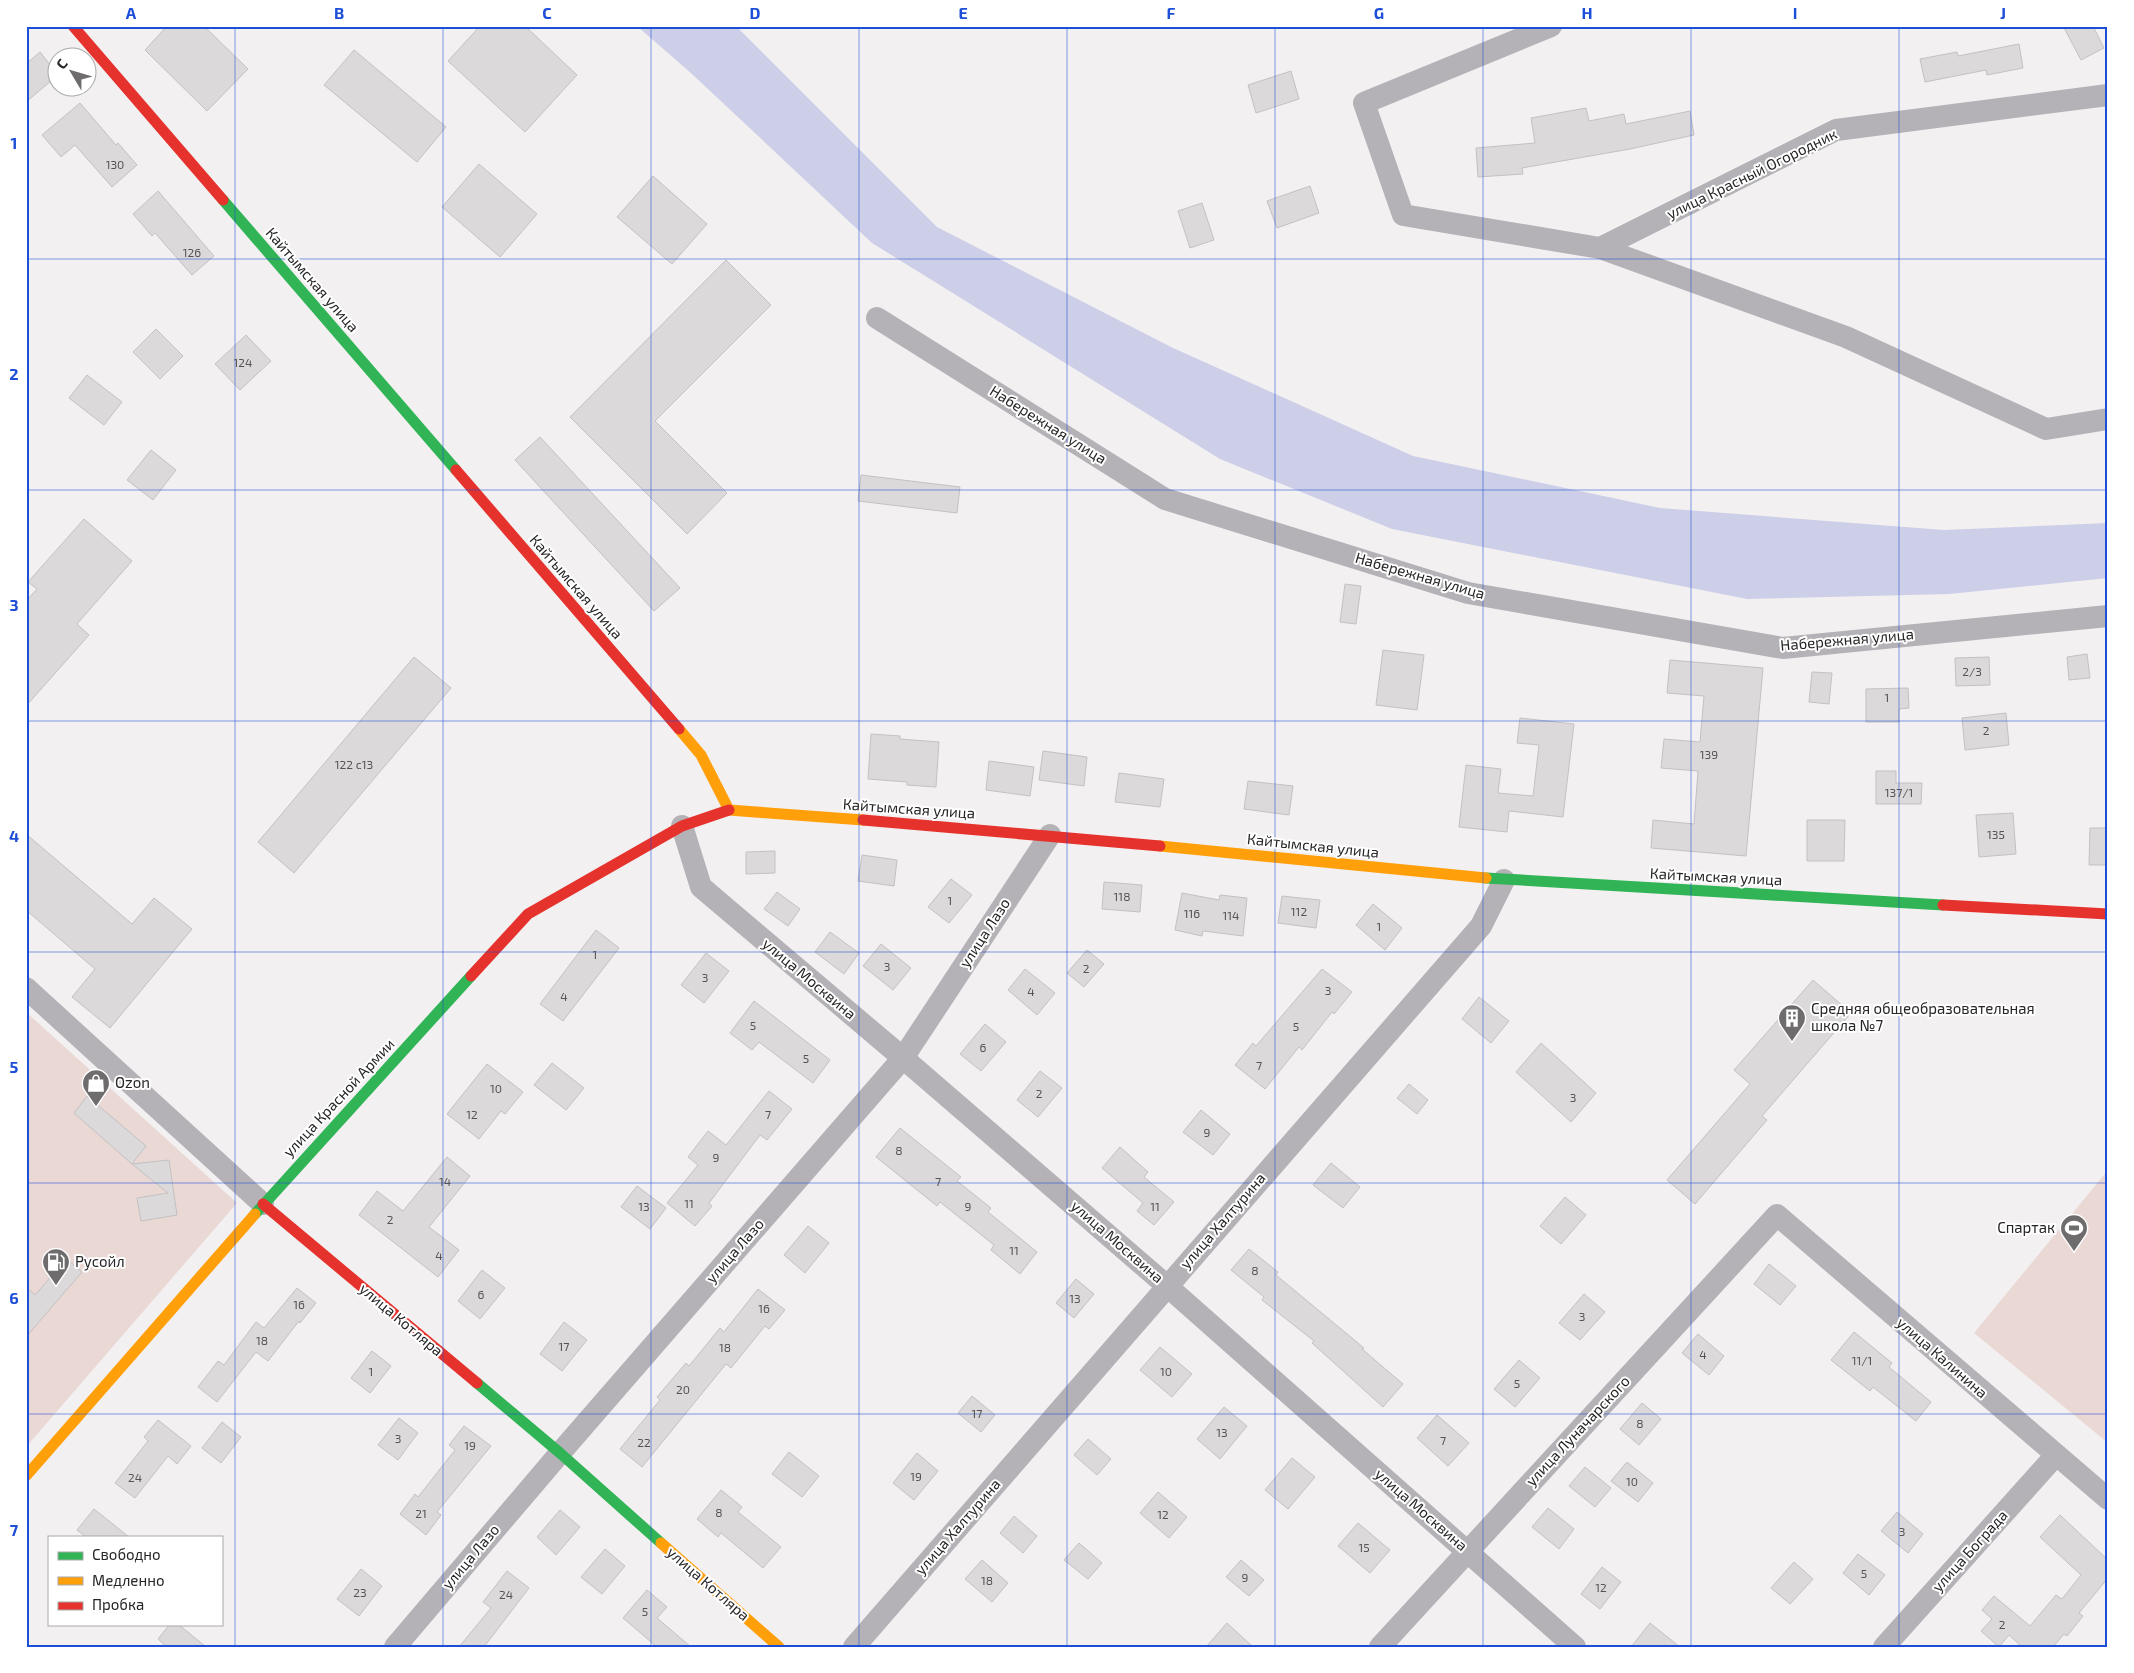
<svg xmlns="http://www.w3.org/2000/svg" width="2134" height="1673" font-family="'Exo 2',sans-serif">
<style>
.green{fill:#ead8d4}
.water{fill:#cdcee7}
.building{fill:#dbd9da;stroke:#c3c1c2}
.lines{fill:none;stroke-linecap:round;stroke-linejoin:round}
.street{stroke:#b4b2b6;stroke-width:22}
.fast{stroke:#30b455;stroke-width:11}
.slow{stroke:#ff9f0a;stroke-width:11}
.jam{stroke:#e5322d;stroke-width:11}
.grid{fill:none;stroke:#1d4ed8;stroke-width:1;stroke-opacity:0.55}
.labels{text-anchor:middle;stroke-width:4;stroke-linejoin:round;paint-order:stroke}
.number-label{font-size:12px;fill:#555354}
.street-label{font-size:15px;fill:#272526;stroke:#fff}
.poi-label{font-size:15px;fill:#272526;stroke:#fff;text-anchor:start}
.neatline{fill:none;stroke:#1d4ed8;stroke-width:2}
.grid-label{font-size:16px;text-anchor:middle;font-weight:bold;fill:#1d4ed8}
</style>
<rect width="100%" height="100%" fill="#f3f0f2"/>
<g class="green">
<polygon points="26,1012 237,1203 26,1447"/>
<polygon points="2108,1170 2108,1443 1974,1333"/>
</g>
<polygon class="water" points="637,26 736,26 937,227 1171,347 1413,456 1660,508 1944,530 2108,523 2108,578 1949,594 1747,599 1392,529 1220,459 872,243 692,74"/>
<g class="building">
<polygon points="167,26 204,26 248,69 207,111 145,50"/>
<polygon points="480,26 525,26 577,75 525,132 448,61"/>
<polygon points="2063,26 2093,26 2104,48 2081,60"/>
<polygon points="2019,44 2023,68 1987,75 1986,70 1925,82 1920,59 1957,52 1958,56"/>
<polygon points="354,50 446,127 417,162 324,85"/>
<polygon points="40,52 58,75 26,102 26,64"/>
<polygon points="1291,71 1299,99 1256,113 1248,85"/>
<polygon points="80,103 116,145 118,143 137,165 112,187 75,145 61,157 42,135"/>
<polygon points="1586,108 1589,121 1624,114 1626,124 1690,111 1694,135 1630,149 1522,168 1523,174 1478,177 1476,148 1535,143 1531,118"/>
<polygon points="479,164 537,214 500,257 442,207"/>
<polygon points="653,176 707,224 672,264 617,217"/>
<polygon points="1310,186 1319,213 1277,228 1267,201"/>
<polygon points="158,191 214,256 192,275 155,233 152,236 133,214"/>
<polygon points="1202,203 1214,240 1190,248 1178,211"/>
<polygon points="726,260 771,305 655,421 727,493 687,534 570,417"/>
<polygon points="156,329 183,356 160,379 133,352"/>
<polygon points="246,335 271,361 240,390 215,364"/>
<polygon points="87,375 122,402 104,425 69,398"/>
<polygon points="540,437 680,588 654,611 515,460"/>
<polygon points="151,450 176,470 153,500 127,480"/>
<polygon points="861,475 960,487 957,513 858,501"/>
<polygon points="84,519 132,561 77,624 89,635 26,706 26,601 37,589 28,582"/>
<polygon points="1345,584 1361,586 1356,624 1340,622"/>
<polygon points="1383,650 1424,655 1417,710 1376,705"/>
<polygon points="2087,654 2090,678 2069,680 2067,657"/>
<polygon points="414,657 451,688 294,873 258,842"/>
<polygon points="1989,657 1990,685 1956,686 1955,658"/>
<polygon points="1670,660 1763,668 1746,856 1651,848 1653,820 1694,824 1698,771 1661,768 1664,739 1700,742 1704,696 1667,693"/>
<polygon points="1812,672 1832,673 1829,704 1809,702"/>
<polygon points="1908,688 1909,708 1899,709 1899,722 1866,722 1866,689"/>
<polygon points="2006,713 2009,745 1965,750 1962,718"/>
<polygon points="1520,718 1574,724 1563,817 1509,811 1507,832 1459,827 1466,765 1501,769 1498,793 1533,796 1539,745 1517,743"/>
<polygon points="871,734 900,736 900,739 939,742 936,787 907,785 907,782 868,779"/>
<polygon points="1043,751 1087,757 1084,786 1039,780"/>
<polygon points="989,761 1034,767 1030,796 986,790"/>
<polygon points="1876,771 1896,771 1896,783 1922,783 1921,804 1876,804"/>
<polygon points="1119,773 1164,779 1160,807 1115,802"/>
<polygon points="1248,781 1293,786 1289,815 1244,809"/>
<polygon points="2013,813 2016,854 1979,857 1976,815"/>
<polygon points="1807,820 1845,820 1844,861 1807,861"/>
<polygon points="2090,828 2108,828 2108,865 2089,865"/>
<polygon points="26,834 132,924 154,898 192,929 110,1028 72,997 95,969 26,910"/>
<polygon points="775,851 775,873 746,874 746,852"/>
<polygon points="862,855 897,860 894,886 858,881"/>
<polygon points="951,879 972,895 949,923 928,907"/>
<polygon points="1104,882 1142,885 1140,912 1102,909"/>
<polygon points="777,892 800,909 788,926 764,909"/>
<polygon points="1182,893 1219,900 1220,895 1247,898 1243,936 1203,931 1202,936 1175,930"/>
<polygon points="1282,896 1320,900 1316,928 1278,923"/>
<polygon points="1373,904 1402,928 1385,950 1356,925"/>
<polygon points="596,930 619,948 563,1021 540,1004"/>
<polygon points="830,932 859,953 844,974 815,952"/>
<polygon points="881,944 911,968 893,990 863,966"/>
<polygon points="1087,950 1104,964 1084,987 1067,973"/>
<polygon points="706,953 729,971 704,1003 681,985"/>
<polygon points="1025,969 1055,993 1037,1015 1008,990"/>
<polygon points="1322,969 1352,992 1334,1014 1332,1012 1302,1050 1299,1047 1265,1089 1235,1065 1253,1043 1256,1046"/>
<polygon points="1813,980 1851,1013 1762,1116 1767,1120 1695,1204 1667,1180 1750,1084 1734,1070"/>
<polygon points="1479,997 1509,1021 1491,1043 1462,1019"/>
<polygon points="754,1001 830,1060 813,1083 759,1042 752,1050 730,1033"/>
<polygon points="985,1024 1006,1042 981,1071 960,1054"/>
<polygon points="1541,1043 1596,1093 1571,1122 1516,1072"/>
<polygon points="552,1063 584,1088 566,1110 534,1085"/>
<polygon points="487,1064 523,1092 505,1114 501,1111 479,1139 447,1114"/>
<polygon points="1040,1071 1062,1088 1038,1117 1017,1100"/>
<polygon points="1409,1084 1428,1100 1417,1114 1397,1098"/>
<polygon points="769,1091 792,1109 767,1140 760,1135 709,1203 712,1206 695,1226 667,1203 698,1165 688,1157 708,1131 726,1145"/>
<polygon points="87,1096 146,1146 132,1164 74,1113"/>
<polygon points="1201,1110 1230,1134 1213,1155 1183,1132"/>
<polygon points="900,1128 961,1177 957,1181 991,1208 988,1212 1037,1252 1020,1274 991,1250 994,1245 940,1202 937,1206 876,1157"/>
<polygon points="1120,1147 1148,1172 1144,1177 1174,1202 1154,1225 1137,1211 1143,1203 1102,1168"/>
<polygon points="447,1157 470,1176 429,1227 459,1250 438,1277 359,1215 377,1191 403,1211"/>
<polygon points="169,1160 177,1215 141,1221 137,1198 168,1193 132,1164"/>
<polygon points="1331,1163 1360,1187 1343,1208 1313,1185"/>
<polygon points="637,1186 666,1208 650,1229 621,1207"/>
<polygon points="1565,1197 1586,1215 1561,1244 1540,1226"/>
<polygon points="808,1226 829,1243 805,1273 784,1255"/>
<polygon points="1249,1249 1278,1272 1276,1275 1364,1348 1362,1349 1403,1384 1383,1407 1312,1343 1314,1341 1262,1300 1264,1297 1231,1270"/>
<polygon points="67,1259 82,1272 26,1337 26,1287 35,1295"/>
<polygon points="1769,1264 1796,1286 1780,1305 1754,1284"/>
<polygon points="482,1270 505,1288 480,1319 458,1301"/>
<polygon points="1076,1279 1094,1294 1074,1318 1056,1303"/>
<polygon points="297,1288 316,1303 300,1323 299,1321 268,1361 256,1352 217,1402 198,1387 218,1361 224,1365 256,1322 264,1328"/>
<polygon points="758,1289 785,1310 769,1329 765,1326 731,1368 726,1364 642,1467 620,1449 660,1400 657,1397 686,1363 689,1366 720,1328 724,1332"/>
<polygon points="1584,1294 1605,1312 1580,1340 1559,1323"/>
<polygon points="564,1322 587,1340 562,1371 540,1354"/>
<polygon points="1854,1332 1892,1363 1889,1367 1931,1402 1916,1421 1873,1387 1870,1391 1831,1360"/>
<polygon points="1698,1334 1724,1356 1709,1375 1682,1353"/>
<polygon points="1160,1347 1192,1374 1172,1397 1140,1370"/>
<polygon points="372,1351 391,1366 370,1393 351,1378"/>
<polygon points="1519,1360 1540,1378 1515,1407 1494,1389"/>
<polygon points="972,1396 995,1415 981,1432 958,1413"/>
<polygon points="1642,1403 1661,1419 1639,1445 1620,1429"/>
<polygon points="1224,1407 1247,1426 1220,1459 1197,1439"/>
<polygon points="1437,1415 1469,1443 1448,1466 1417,1438"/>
<polygon points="399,1418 418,1433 398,1460 378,1445"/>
<polygon points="158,1420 191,1446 177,1464 168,1456 135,1498 115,1483 148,1441 144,1437"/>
<polygon points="222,1422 241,1437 221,1463 202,1448"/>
<polygon points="464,1426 491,1446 437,1512 441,1515 426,1535 400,1514 415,1494 418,1497 455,1450 449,1445"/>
<polygon points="1088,1439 1111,1459 1097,1475 1074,1455"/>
<polygon points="789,1452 819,1476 802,1497 772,1474"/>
<polygon points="917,1453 938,1471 914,1500 893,1483"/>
<polygon points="1292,1458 1315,1477 1288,1509 1265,1490"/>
<polygon points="1627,1462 1653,1483 1638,1502 1611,1481"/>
<polygon points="1585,1467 1611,1488 1595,1507 1569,1486"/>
<polygon points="721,1490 742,1507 738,1512 781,1547 763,1568 721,1533 718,1537 697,1519"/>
<polygon points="1158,1492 1187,1517 1169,1538 1140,1513"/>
<polygon points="1548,1508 1574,1529 1559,1549 1532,1527"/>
<polygon points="94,1509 129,1537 86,1537 77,1530"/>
<polygon points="560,1510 580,1527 556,1555 537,1537"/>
<polygon points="1897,1512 1923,1534 1908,1553 1881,1531"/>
<polygon points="2060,1515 2108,1560 2108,1578 2079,1613 2083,1616 2067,1636 2064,1634 2053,1647 2022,1647 2009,1635 1999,1647 1981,1631 1992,1619 1982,1610 1994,1596 2030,1626 2056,1595 2062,1599 2081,1575 2040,1537"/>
<polygon points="1014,1516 1037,1536 1023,1553 1000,1533"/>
<polygon points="1358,1523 1390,1550 1370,1573 1338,1546"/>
<polygon points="1079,1543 1102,1563 1088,1579 1064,1560"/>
<polygon points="605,1549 625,1566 602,1594 581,1577"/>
<polygon points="1858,1554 1885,1575 1869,1595 1843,1573"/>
<polygon points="982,1560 1008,1583 992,1602 965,1579"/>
<polygon points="1241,1560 1264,1580 1249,1596 1226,1577"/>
<polygon points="1794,1562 1813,1579 1790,1604 1771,1588"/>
<polygon points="1602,1567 1621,1582 1600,1609 1581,1594"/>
<polygon points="361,1569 382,1586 359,1616 337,1599"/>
<polygon points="507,1571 529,1588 484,1647 459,1647 491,1608 483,1602"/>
<polygon points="647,1590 667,1607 657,1618 691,1647 657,1647 623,1618"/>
<polygon points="1227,1623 1253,1647 1206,1647"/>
<polygon points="1650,1623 1680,1647 1631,1647"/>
<polygon points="170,1624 178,1624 206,1647 167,1647 158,1639"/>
</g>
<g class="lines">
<g class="street">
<polyline points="1551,26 1364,103 1403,215 1600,248 1836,130 2108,95"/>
<polyline points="1600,248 1846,337 2046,429 2108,419"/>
<polyline points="877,318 1165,499 1468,593 1783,648 2108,616"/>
<polyline points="682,826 701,887 903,1058 1167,1286 1575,1647"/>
<polyline points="26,988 263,1204"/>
<polyline points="395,1647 560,1453 903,1058 1050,835"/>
<polyline points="854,1647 1481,926 1504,880"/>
<polyline points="1380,1647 1777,1215 2108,1499"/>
<polyline points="1884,1647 2056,1455"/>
</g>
<g class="fast">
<polyline points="223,200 456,470"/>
<polyline points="1486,878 1943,905"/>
<polyline points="255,1214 471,976"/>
<polyline points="477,1383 560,1453 661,1543"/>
</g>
<g class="slow">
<polyline points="679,729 701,755 729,810 863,820"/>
<polyline points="1160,846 1486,878"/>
<polyline points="26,1476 255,1214"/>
<polyline points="661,1543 779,1647"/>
</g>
<g class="jam">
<polyline points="73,26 223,200"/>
<polyline points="456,470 679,729"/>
<polyline points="863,820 1160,846"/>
<polyline points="1943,905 2108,914"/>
<polyline points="471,976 528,914 682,826 729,810"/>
<polyline points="263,1204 477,1383"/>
</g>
</g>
<path class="grid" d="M235,26v1621M443,26v1621M651,26v1621M859,26v1621M1067,26v1621M1275,26v1621M1483,26v1621M1691,26v1621M1899,26v1621M26,259h2082M26,490h2082M26,721h2082M26,952h2082M26,1183h2082M26,1414h2082"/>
<defs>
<g id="building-pin" transform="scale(1.4375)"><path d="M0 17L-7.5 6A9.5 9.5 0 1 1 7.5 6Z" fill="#6e6c6d" stroke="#fff"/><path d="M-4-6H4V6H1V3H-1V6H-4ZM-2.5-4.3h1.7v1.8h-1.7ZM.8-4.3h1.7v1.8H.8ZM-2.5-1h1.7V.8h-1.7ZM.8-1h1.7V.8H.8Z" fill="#fff"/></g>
<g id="shop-pin" transform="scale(1.4375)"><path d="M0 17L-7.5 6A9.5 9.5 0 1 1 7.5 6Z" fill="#6e6c6d" stroke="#fff"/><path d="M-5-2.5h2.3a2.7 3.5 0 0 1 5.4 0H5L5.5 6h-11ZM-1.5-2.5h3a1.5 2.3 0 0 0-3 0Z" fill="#fff"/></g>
<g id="stadium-pin" transform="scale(1.4375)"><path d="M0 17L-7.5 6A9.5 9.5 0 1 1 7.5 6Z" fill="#6e6c6d" stroke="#fff"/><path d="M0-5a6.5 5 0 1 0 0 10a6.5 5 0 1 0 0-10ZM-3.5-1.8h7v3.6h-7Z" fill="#fff"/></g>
<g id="fuel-pin" transform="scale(1.4375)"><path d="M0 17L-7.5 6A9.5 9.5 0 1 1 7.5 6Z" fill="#6e6c6d" stroke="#fff"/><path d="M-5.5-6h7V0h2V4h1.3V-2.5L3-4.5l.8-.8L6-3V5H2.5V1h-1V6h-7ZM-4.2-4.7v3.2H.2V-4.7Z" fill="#fff"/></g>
</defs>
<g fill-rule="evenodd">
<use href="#building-pin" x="1792" y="1018"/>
<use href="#shop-pin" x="96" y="1083"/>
<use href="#stadium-pin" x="2074" y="1228"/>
<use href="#fuel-pin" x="56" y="1262"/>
</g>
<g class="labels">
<g class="number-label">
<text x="115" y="169">130</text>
<text x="192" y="257">126</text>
<text x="243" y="367">124</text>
<text x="1972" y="676">2/3</text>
<text x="1887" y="702">1</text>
<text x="1986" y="735">2</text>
<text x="1709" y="759">139</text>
<text x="354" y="769">122 с13</text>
<text x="1899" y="797">137/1</text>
<text x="1996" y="839">135</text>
<text x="1122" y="901">118</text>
<text x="950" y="905">1</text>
<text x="1299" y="916">112</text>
<text x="1192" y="918">116</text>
<text x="1231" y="920">114</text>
<text x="1379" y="931">1</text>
<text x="595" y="959">1</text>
<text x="887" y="971">3</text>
<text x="1086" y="973">2</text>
<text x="705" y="982">3</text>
<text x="1328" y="995">3</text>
<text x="1031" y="996">4</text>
<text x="564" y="1001">4</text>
<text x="753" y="1030">5</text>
<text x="1296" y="1031">5</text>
<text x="983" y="1052">6</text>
<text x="806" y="1063">5</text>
<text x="1259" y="1070">7</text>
<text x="496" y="1093">10</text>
<text x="1039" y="1098">2</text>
<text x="1573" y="1102">3</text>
<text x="472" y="1119">12</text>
<text x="768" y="1119">7</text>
<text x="1207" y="1137">9</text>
<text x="899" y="1155">8</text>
<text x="716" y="1162">9</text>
<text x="445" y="1186">14</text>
<text x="938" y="1186">7</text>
<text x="689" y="1208">11</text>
<text x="644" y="1211">13</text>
<text x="968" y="1211">9</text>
<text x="1155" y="1211">11</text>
<text x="390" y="1224">2</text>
<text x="1014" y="1255">11</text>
<text x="439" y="1260">4</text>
<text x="1255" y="1275">8</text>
<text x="481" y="1299">6</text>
<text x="1075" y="1303">13</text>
<text x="299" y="1309">16</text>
<text x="764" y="1313">16</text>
<text x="1582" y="1321">3</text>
<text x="262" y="1345">18</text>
<text x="564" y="1351">17</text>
<text x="725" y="1352">18</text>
<text x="1703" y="1359">4</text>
<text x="1862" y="1365">11/1</text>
<text x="371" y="1376">1</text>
<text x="1166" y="1376">10</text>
<text x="1517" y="1388">5</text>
<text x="683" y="1394">20</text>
<text x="977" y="1418">17</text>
<text x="1640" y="1428">8</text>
<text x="1222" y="1437">13</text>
<text x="398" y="1443">3</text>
<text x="1443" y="1445">7</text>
<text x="644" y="1447">22</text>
<text x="470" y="1450">19</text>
<text x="916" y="1481">19</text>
<text x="135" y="1482">24</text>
<text x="1632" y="1486">10</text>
<text x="719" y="1517">8</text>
<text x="421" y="1518">21</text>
<text x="1163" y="1519">12</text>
<text x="1902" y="1536">3</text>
<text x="1364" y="1552">15</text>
<text x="1864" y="1578">5</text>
<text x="1245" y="1582">9</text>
<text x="987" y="1585">18</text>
<text x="1601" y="1592">12</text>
<text x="360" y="1597">23</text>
<text x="506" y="1599">24</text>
<text x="645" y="1616">5</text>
<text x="2002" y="1629">2</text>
</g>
<g class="street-label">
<text transform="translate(1752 174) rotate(-26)" y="5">улица Красный Огородник</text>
<text transform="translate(312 280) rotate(49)" y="5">Кайтымская улица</text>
<text transform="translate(1048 425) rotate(32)" y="5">Набережная улица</text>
<text transform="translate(1420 576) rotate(16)" y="5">Набережная улица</text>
<text transform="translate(576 587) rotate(49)" y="5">Кайтымская улица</text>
<text transform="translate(1847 640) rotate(-5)" y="5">Набережная улица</text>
<text transform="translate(909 809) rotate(4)" y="5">Кайтымская улица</text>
<text transform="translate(1313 846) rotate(6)" y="5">Кайтымская улица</text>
<text transform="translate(1716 877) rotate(3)" y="5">Кайтымская улица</text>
<text transform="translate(985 933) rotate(-57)" y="5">улица Лазо</text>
<text transform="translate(809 979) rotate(40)" y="5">улица Москвина</text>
<text transform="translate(339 1098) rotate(-47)" y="5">улица Красной Армии</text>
<text transform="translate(1223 1221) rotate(-49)" y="5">улица Халтурина</text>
<text transform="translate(1117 1242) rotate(41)" y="5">улица Москвина</text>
<text transform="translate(735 1251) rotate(-49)" y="5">улица Лазо</text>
<text transform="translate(401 1320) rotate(40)" y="5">улица Котляра</text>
<text transform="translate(1942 1358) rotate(41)" y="5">улица Калинина</text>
<text transform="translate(1578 1431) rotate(-47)" y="5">улица Луначарского</text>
<text transform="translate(1421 1510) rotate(41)" y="5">улица Москвина</text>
<text transform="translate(958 1527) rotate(-49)" y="5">улица Халтурина</text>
<text transform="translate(1970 1551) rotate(-48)" y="5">улица Бограда</text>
<text transform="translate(471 1557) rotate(-50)" y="5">улица Лазо</text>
<text transform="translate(708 1584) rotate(41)" y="5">улица Котляра</text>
</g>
<g class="poi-label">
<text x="1811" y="1014">Средняя общеобразовательная<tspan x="1811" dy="17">школа №7</tspan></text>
<text x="115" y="1088">Ozon</text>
<text x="2055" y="1233" text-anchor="end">Спартак</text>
<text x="75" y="1267">Русойл</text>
</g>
</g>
<rect width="2134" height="1673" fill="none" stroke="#ffffff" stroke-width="55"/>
<rect x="48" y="1536" width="175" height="90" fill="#ffffff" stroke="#a9a8a8"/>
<rect x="58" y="1552" width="25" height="8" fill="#30b455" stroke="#a9a8a8"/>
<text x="92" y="1560" font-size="15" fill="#272526">Свободно</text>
<rect x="58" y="1577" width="25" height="8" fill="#ff9f0a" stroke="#a9a8a8"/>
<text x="92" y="1586" font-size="15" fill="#272526">Медленно</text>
<rect x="58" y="1602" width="25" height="8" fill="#e5322d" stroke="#a9a8a8"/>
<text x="92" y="1610" font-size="15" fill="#272526">Пробка</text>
<g transform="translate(72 72) rotate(308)"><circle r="24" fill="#ffffff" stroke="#a9a8a8"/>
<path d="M0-4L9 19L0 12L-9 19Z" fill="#6e6c6d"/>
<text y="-8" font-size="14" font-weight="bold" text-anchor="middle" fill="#272526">С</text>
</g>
<rect x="28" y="28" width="2078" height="1618" class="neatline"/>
<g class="grid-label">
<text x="131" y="19">A</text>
<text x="339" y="19">B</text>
<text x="547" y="19">C</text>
<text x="755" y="19">D</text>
<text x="963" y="19">E</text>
<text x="1171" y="19">F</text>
<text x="1379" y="19">G</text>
<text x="1587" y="19">H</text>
<text x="1795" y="19">I</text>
<text x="2003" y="19">J</text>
<text x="14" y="149">1</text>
<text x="14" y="380">2</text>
<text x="14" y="611">3</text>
<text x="14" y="842">4</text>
<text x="14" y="1073">5</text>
<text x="14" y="1304">6</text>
<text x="14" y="1536">7</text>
</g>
</svg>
